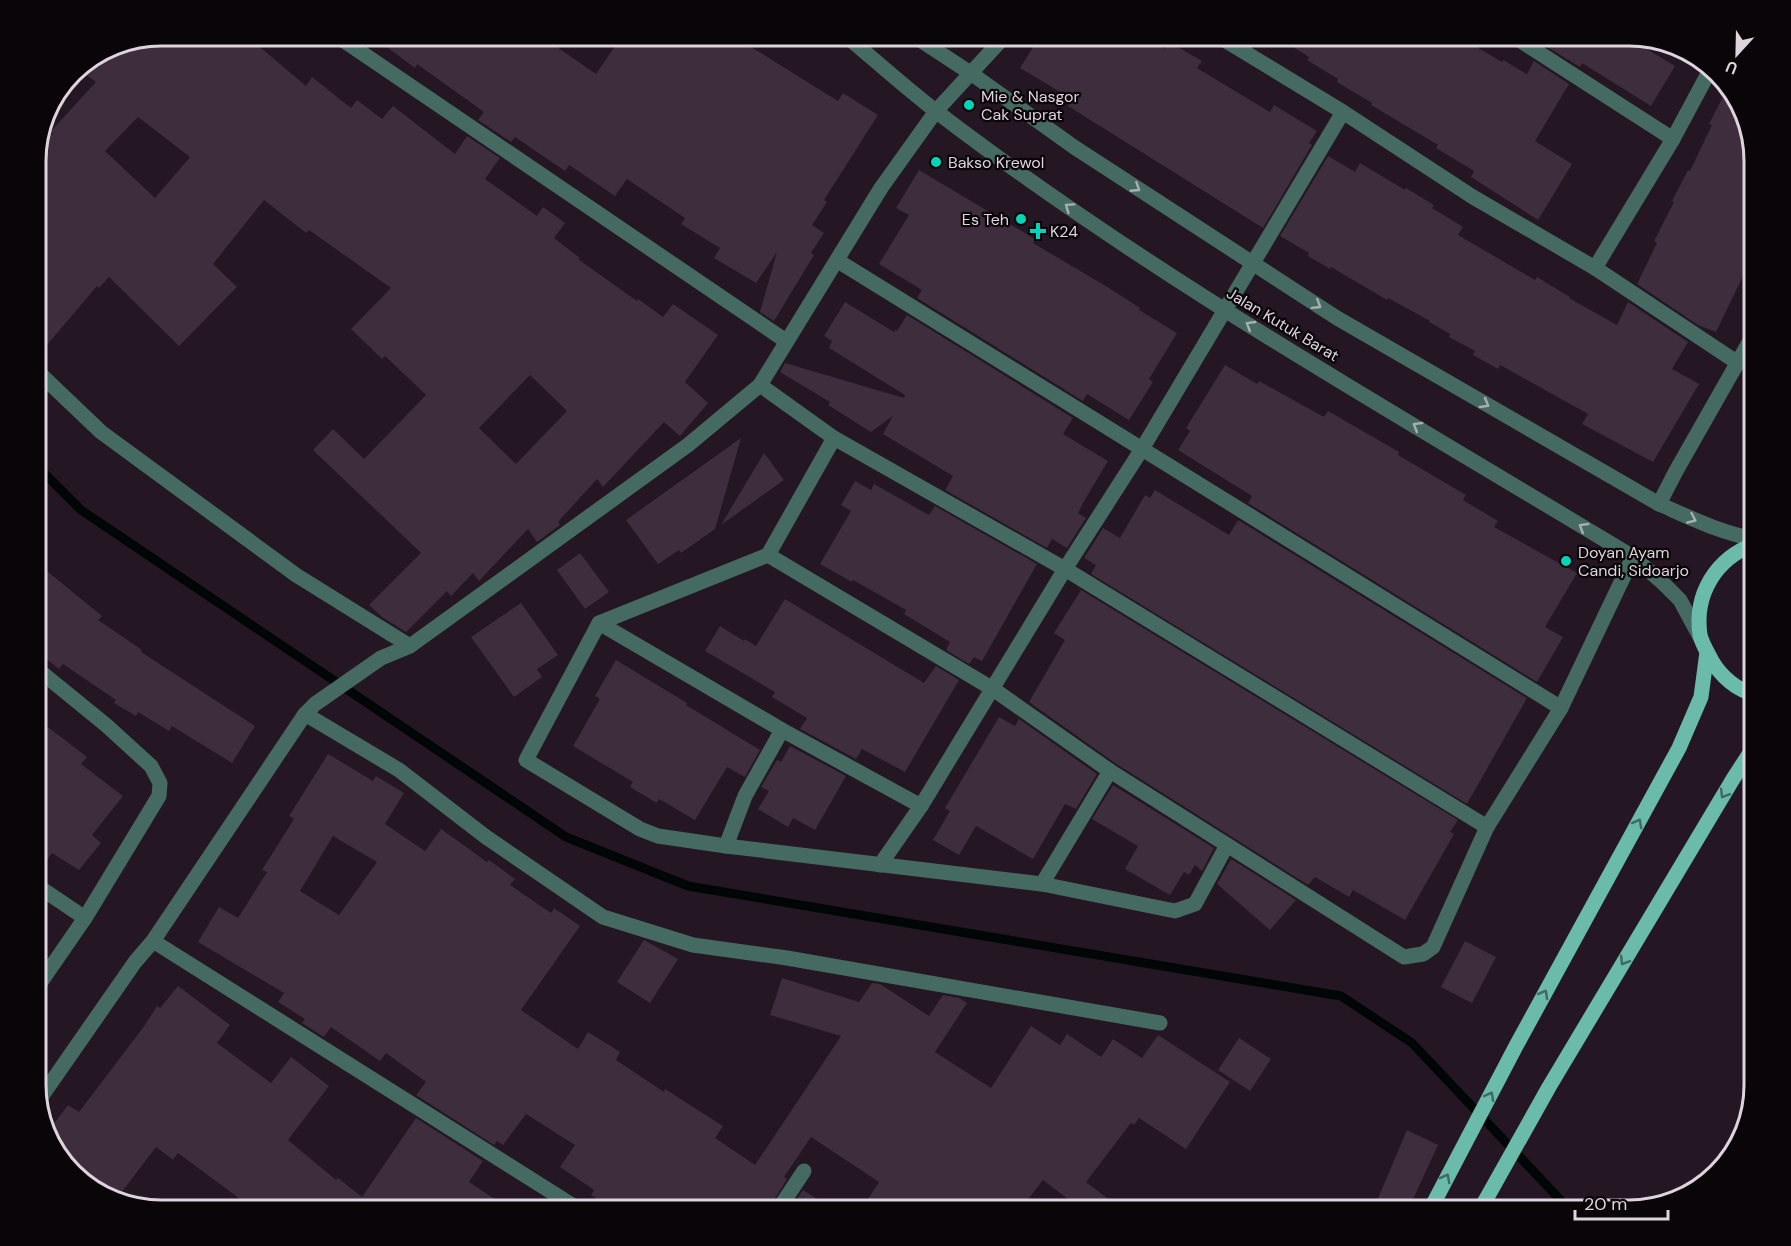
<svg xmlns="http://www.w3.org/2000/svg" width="1791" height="1246" font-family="'DM Sans',sans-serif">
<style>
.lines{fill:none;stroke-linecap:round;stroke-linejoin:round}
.stream{stroke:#000605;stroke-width:9}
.building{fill:#3e2d3c;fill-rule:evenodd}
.minor{stroke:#456a61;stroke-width:15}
.major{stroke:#6abba9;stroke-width:15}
.oneway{stroke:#a8afb2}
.oneway2{stroke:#3f6961}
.poi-dot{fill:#00d5b7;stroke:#0a0509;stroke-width:2}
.labels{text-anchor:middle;stroke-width:4.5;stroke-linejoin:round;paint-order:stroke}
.poi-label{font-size:16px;fill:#ded4dd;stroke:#0a0509;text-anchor:start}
.street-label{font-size:16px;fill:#ded4dd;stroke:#0a0509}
.rim{fill:none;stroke:#ded4dd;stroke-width:3}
</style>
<rect width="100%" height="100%" fill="#241623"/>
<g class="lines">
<polyline class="stream" points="36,465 81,510 566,837 688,886 1341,996 1412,1043 1570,1210"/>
</g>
<g class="building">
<path d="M162,36h85l59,50 6,-9 39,31 6,-8 25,19 11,-13 62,48 12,-18 33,22 -15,21 52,37 6,-9 22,16 -11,15 26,20 -2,1 59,42 1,-2 25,18 10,-13 45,31 -33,47 23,21 -28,33 -16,-14 -61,65 -6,-8 -39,43 2,3 -23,17 -9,-13 -49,52 -6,-8 -22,23 -4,-5 -41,41 -24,-15 -13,-12 52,-52 -108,-103 20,-21 31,30 62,-64 -41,-39 -3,3 -31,-30 40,-41 -82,-58 -3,3 -42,-33 -51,64 24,23 -58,59 -70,-69 -10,11 -2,-2 -61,72 1,-208 16,-17 -2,-2 45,-49 -12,-9 12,-16 18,-12zM138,117l52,40 -35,41 -50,-47zM530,375l37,36 -51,53 -37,-36z"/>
<polygon points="372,36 541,36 596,74 622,36 759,36 751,47 838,101 843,93 878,115 824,200 827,202 812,225 824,233 811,253 814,255 774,321 760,312 777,252 756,283 714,258 720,248 681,224 685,218 627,179 615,196 569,165 565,171 515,137 511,142 478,120 484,112 417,64 415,68"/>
<polygon points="1040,36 1143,36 1165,49 1169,42 1202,61 1197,68 1270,112 1274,105 1317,131 1309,143 1312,145 1263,228 1068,106 1072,99 1020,68"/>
<polygon points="1275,36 1458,36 1502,62 1503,60 1527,74 1534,61 1569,84 1535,141 1572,164 1538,220 1471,177 1474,171 1436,148 1438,145 1371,105 1372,103 1337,82 1338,79 1307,60 1309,57"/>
<polygon points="1537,36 1625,36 1675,66 1651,106 1582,63 1580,67 1544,45 1546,42"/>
<polygon points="1727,89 1742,106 1755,161 1755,251 1716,332 1698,325 1637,284 1657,243 1654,241 1674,202 1672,201 1688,170 1690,171 1712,125 1709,124"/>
<polygon points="1328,156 1355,172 1360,163 1405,190 1406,188 1434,205 1432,208 1463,227 1458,235 1535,280 1537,277 1570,297 1569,298 1617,325 1628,302 1688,342 1672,369 1699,384 1653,462 1582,424 1588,414 1500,365 1498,369 1473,355 1475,351 1449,337 1450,334 1429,322 1430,321 1388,298 1387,300 1331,267 1330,269 1308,256 1309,253 1280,236"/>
<polygon points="919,170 1035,239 1033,243 1109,288 1140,308 1139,310 1177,333 1149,379 1153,382 1129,420 1087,394 1083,401 917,298 922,290 879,264 909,215 896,208"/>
<polygon points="845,302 894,332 895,330 897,331 907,315 1073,418 1063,434 1108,461 1083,503 1078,513 1086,518 1067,548 1052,539 1047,548 945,490 953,476 883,434 893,416 871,432 828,405 830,402 780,372 785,363 904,398 905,395 829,348 832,341 824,336"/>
<polygon points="1225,365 1257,384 1259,381 1324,417 1328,411 1399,452 1398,455 1466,495 1463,500 1498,521 1494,527 1577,573 1545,627 1563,637 1537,682 1248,503 1252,496 1178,450 1190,431 1186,428"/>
<polygon points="741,438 715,529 681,553 679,550 658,564 626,520"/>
<polygon points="764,453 784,480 721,525"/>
<polygon points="855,481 871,490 874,484 929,515 935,506 1037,564 982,661 974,657 969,664 946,650 950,642 904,614 906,610 853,580 852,582 820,564 851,511 841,505"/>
<polygon points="1155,490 1229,535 1238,520 1527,698 1467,804 1091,574 1096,565 1084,558 1103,528 1120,538 1145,495 1150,498"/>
<polygon points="580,553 609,592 585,609 557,570"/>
<polygon points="36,562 102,616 98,620 142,650 141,652 255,726 232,763 172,726 169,731 138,712 136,716 114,703 116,700 63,664 59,669 36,651"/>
<polygon points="1081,590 1458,820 1450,832 1454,834 1405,920 1353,890 1349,897 1315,877 1308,885 1115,763 1029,702 1065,640 1054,633"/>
<polygon points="785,599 924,683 936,666 959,680 905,772 862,749 856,759 800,729 807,718 772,697 775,692 705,651 720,626 744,641 745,639 756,646"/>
<polygon points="521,603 558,655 537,669 542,677 514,697 471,637"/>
<polygon points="616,660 687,703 686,705 760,750 745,777 727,767 695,820 659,799 657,803 630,787 633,782 573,746 600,699 595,696"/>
<polygon points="999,717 1015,726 1019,719 1097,774 1076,809 1065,804 1033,859 976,826 959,855 933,840 950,811 945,808"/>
<polygon points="36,718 87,757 81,764 123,796 92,835 101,843 79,870 52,853 36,875"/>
<polygon points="790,746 846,776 815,830 793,818 788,827 758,809 769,791 761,787 777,760 781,762"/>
<path d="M328,754l45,27 3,-5 28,17 -19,31 40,27 16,-22 46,33 2,-2 26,19 -5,6 41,28 3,-5 26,18 -59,84 57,39 10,-17 32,20 -4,8 48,32 1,-3 58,37 -8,12 40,27 86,-129 -71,-21 12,-37 77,24 13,-19 8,1 49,32 14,-21 16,3 8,5 -32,49 56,36 40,-62 29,19 7,-11 34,23 12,-18 29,19 16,-23 72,47 -44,67 -47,-31 -5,7 -3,-2 -45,59 37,28h-41l-39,-30 -23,30h-159l18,-28 -68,-45 -27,40 3,2 -19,31h-154l-23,-15 3,-5 -34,-23 15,-22 -49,-31 -23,31 -6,-4 -3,4 -78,-50 10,-13 -40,-29 -6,8 -49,-34 -7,10 -22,-14 3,-4 -27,-17 6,-9 -86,-51 21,-35 19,11 29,-46 -5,-2 32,-51 -5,-3zM333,836l44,26 -38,53 -39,-24z"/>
<polygon points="1113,785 1214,848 1202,871 1195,865 1189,875 1184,872 1170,895 1125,869 1138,846 1092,819"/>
<polygon points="1231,859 1296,900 1270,930 1217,884"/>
<polygon points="644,940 678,959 650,1003 617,982"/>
<polygon points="1465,941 1496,957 1472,1003 1441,987"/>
<polygon points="178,986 230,1025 217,1043 271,1083 291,1057 329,1086 288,1140 336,1180 338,1178 362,1197 416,1118 483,1161 469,1182 511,1210 255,1210 178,1153 173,1160 156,1147 118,1197 92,1189 55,1150 63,1140 49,1130 68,1105 79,1112 145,1025 157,1006 160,1008"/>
<polygon points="1239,1038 1271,1059 1250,1091 1218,1070"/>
<polygon points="1407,1130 1438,1145 1408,1210 1373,1210"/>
<polygon points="803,1190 835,1210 790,1210"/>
</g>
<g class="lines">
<g class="minor">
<polyline points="337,36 786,341"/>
<path d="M846,36c30,25 60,52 91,76 218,167 462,303 696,445l29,25 18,18 20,37"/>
<path d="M914,36l58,38 102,73 263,171 322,186c32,14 62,29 96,35"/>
<polyline points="1218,36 1343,112 1473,197 1595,268 1738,363"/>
<polyline points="1513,36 1673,139"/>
<polyline points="838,261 1561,708"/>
<polyline points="1595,268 1673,139 1710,70"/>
<polyline points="36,370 101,432 296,575 410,646"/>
<polyline points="760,385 834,438 1065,569 1487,827"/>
<polyline points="834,438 768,555 599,623 526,760 640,829 658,836 726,846 1042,884 1175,911 1195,904 1227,845"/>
<polyline points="1659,504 1676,471 1755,332"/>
<polyline points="768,555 993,689 1110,771 1404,957 1423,954 1433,947 1487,827 1561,708 1633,557"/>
<polyline points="599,623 782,730 921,806"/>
<polyline points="36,668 106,725 151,766 160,783 159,796 85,918 36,989"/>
<polyline points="305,714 399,770 486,837 603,917 693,945 787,958 1160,1023"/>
<polyline points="726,846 745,796 782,730"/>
<polyline points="880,865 921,806 1065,569 1142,449 1343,112"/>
<polyline points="1042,884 1110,771"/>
<polyline points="36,885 85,918"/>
<polyline points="39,1100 135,962 153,941"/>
<polyline points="1725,1162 1740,1134"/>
<polyline points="580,1210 153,941 305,714 315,704 381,658 410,646 688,445 760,385 881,188 936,111 1005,36"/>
<polyline points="778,1210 804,1171"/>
</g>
<g class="major">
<path d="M1755,544c-39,14 -61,50 -55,91 2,9 8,18 12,26 9,15 25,30 43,33"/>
<polyline points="1430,1210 1516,1046 1679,748 1701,697 1707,652"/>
<polyline points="1480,1210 1549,1087 1733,779 1755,745"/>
</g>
</g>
<defs><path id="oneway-chevron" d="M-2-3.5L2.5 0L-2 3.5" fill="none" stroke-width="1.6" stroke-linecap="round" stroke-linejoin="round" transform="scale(1.5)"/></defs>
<g class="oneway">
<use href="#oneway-chevron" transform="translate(1136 188) rotate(33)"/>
<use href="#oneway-chevron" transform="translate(1069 207) rotate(-145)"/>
<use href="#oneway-chevron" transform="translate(1317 305) rotate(32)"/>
<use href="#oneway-chevron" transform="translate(1250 325) rotate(-149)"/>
<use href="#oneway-chevron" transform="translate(1485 404) rotate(30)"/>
<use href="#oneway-chevron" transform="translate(1417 426) rotate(-149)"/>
<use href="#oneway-chevron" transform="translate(1692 519) rotate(24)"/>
<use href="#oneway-chevron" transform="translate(1583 527) rotate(-149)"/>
</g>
<g class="oneway2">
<use href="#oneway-chevron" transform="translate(1724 794) rotate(121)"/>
<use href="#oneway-chevron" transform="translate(1638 823) rotate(-61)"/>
<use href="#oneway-chevron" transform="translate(1624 961) rotate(121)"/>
<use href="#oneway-chevron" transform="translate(1544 994) rotate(-61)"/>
<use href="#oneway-chevron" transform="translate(1490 1096) rotate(-62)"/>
<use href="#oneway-chevron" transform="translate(1446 1178) rotate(-62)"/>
</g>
<g class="poi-dot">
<circle cx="969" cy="105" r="6"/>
<circle cx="936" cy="162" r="6"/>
<circle cx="1021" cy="219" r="6"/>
<path d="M1035 222h6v6h6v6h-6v6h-6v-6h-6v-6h6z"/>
<circle cx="1566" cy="561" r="6"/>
</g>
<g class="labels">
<g class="poi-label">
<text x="981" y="102">Mie &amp; Nasgor<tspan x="981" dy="18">Cak Suprat</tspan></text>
<text x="948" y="168">Bakso Krewol</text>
<text x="1009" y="225" text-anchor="end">Es Teh</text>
<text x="1050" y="237">K24</text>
<text x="1578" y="558">Doyan Ayam<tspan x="1578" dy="18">Candi, Sidoarjo</tspan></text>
</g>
<g class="street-label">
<text transform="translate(1283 324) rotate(31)" y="6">Jalan Kutuk Barat</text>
</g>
</g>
<path d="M0 0H1791V1246H0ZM161 46H1629A115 115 0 0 1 1744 161V1085A115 115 0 0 1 1629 1200H161A115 115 0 0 1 46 1085V161A115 115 0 0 1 161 46Z" fill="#0a0509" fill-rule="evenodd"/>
<path class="rim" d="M161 46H1629A115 115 0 0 1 1744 161V1085A115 115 0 0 1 1629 1200H161A115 115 0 0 1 46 1085V161A115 115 0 0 1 161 46Z"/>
<g transform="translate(1737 54) rotate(202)" stroke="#0a0509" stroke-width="4.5" paint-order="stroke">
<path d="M0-4.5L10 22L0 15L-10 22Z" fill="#ded4dd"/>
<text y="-9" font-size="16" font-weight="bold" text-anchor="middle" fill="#ded4dd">U</text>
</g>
<path d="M1575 1210v9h93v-9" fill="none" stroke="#ded4dd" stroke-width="3"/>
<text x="1584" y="1210" font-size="18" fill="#ded4dd" stroke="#0a0509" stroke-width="4.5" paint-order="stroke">20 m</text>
</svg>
